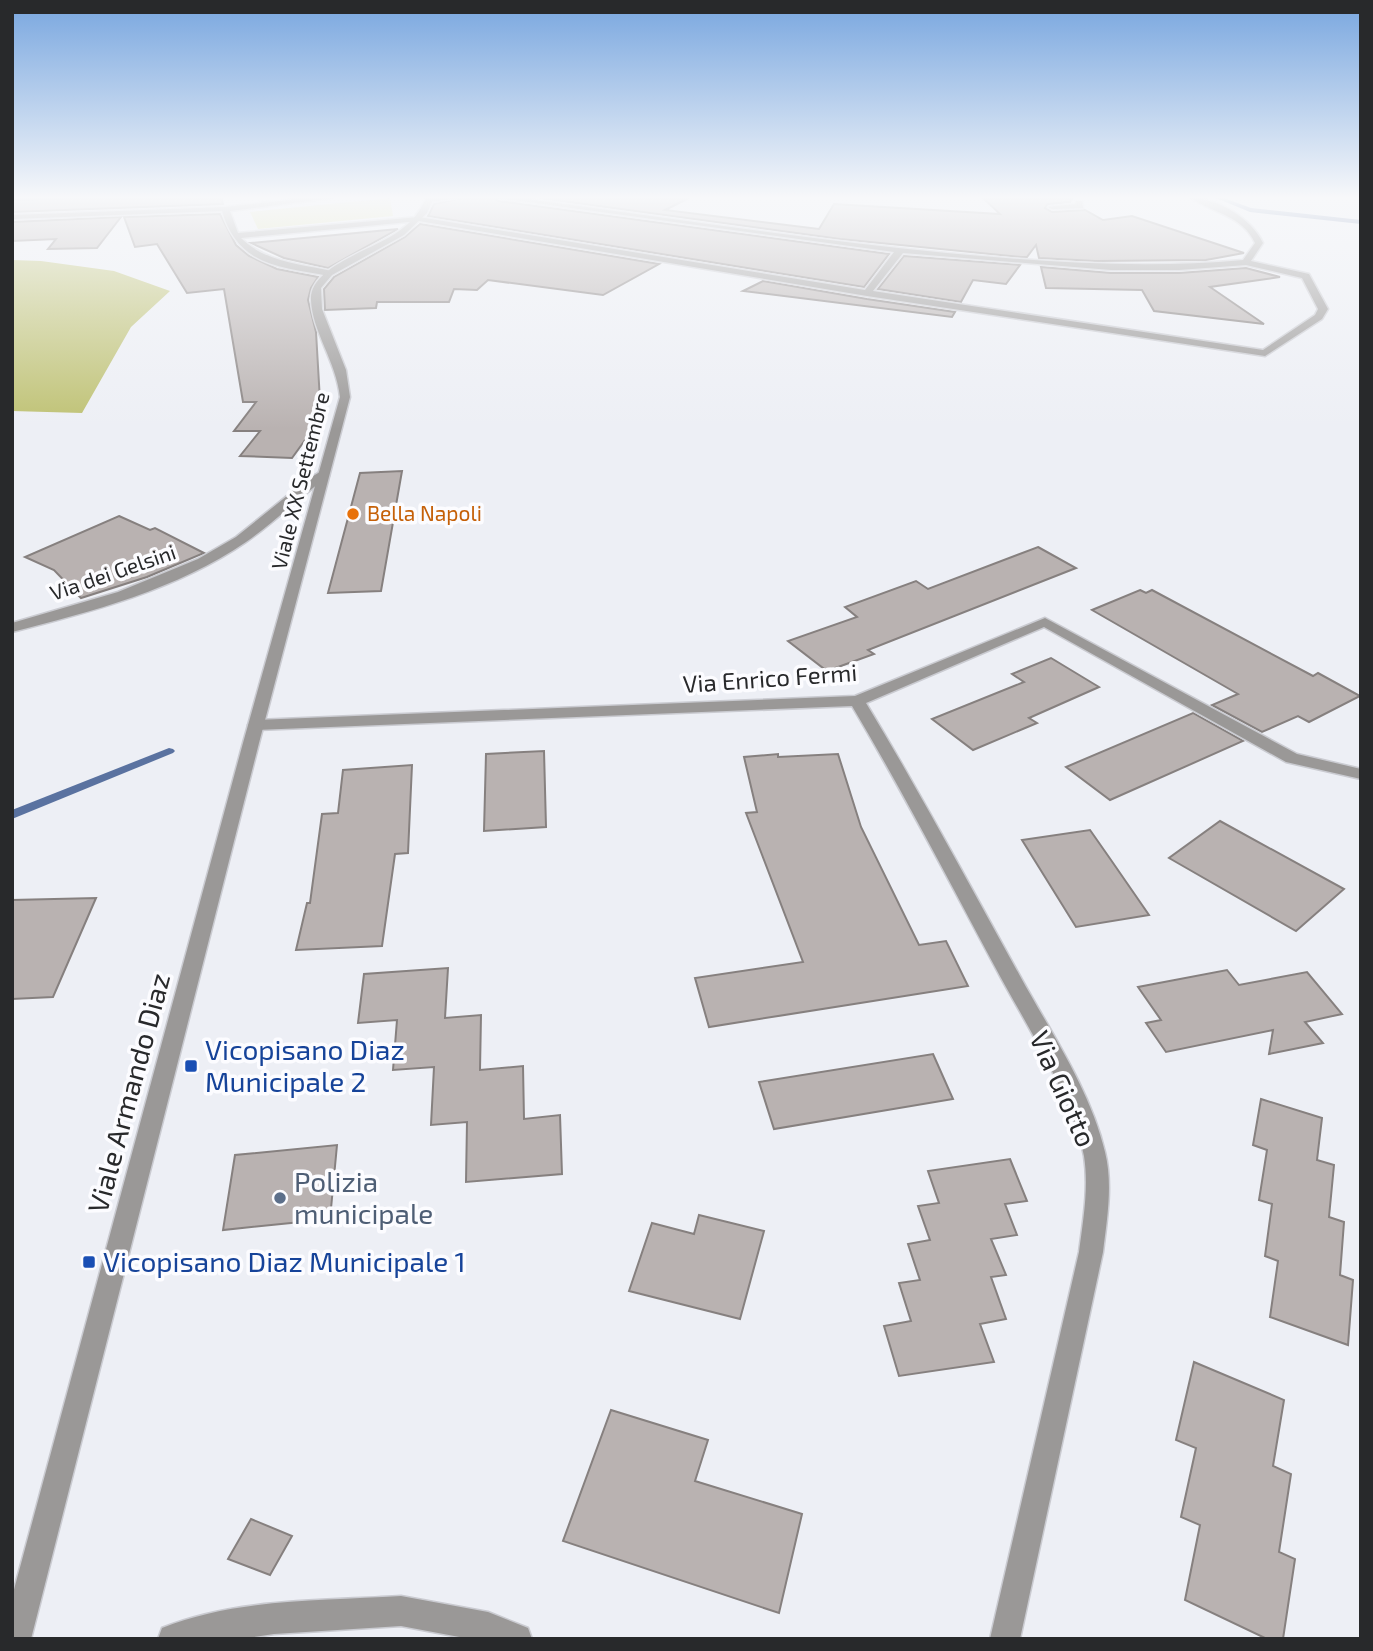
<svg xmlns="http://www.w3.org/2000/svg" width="1373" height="1651" font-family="'Exo 2',sans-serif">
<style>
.green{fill:#dcdfa2}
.forest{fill:#bec172}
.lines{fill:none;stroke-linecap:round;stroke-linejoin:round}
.stream{fill:#5a72a0;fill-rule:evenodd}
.building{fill:#b9b2b1;stroke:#86807f;stroke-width:2}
.pedestrian-casing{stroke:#cacbd1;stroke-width:3}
.minor-casing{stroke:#cacbd1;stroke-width:3}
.tertiary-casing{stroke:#cacbd1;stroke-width:3}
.pedestrian{fill:#9a9897;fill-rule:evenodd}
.minor{fill:#9a9897;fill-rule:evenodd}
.tertiary{fill:#9a9897;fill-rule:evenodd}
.food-dot{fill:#e8710a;stroke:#fcfcff;stroke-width:2.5}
.transit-dot{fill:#1a4fb4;stroke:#fcfcff;stroke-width:2.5}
.service-dot{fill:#5c6f8a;stroke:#fcfcff;stroke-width:2.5}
.labels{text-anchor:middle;stroke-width:7;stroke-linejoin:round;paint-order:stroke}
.far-street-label{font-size:21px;fill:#28292b;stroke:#fcfcff}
.far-food-label{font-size:21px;fill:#c56008;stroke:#fcfcff;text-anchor:start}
.street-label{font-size:24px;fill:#28292b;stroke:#fcfcff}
.near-transit-label{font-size:28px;fill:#164399;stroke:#fcfcff;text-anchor:start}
.near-street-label{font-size:28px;fill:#28292b;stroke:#fcfcff}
.near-service-label{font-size:28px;fill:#4e5e75;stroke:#fcfcff;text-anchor:start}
</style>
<rect width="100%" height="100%" fill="#edeff5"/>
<polygon class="green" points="390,198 393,216 258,229 250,212"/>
<polygon class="forest" points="12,260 41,261 114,271 170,291 131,327 82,413 12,411"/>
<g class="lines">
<g class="stream">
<polygon points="1216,198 1224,198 1251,208 1361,220 1361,224 1250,212"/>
<polygon points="169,748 173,749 175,751 173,753 12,819 12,810"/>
</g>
</g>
<g class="building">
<polygon points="67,198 221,198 223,204 12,212 12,200"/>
<polygon points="461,198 495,198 498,201 889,254 864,287 428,216 434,204"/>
<polygon points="540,198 689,198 665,210 819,229 834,204 1000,214 983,198 1073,198 1070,202 1048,204 1045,208 1052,212 1085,210 1103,220 1132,216 1244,253 1206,260 1095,261 1039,258 1036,245 1027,257 1021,257 840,239"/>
<polygon points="220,214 236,245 249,256 277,269 318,277 311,288 308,300 316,332 321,418 292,458 240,456 260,431 234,431 256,402 243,402 224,289 187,293 157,244 135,247 124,217"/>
<polygon points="121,217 97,248 48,249 56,239 12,241 12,222"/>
<polygon points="420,224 659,264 603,295 488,280 477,290 454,289 449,302 377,302 376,308 325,310 324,289 334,277 405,237"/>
<polygon points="398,229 328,268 284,258 251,243"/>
<polygon points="904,256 1020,265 1006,284 973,280 961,302 878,289"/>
<polygon points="1041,267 1111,273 1179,273 1246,268 1280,277 1210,287 1264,324 1154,311 1142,290 1046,288"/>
<polygon points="763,281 867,299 955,312 952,317 743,291"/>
<polygon points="402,471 381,591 328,593 360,473"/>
<polygon points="119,516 150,530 155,528 204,553 147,577 81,598 54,570 25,557"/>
<polygon points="1038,547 1076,568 868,650 874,654 827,671 788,641 857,617 845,607 916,581 928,589"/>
<polygon points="1140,590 1146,593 1152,590 1313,676 1318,673 1360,696 1309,722 1298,716 1262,732 1212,705 1238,694 1092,610"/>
<polygon points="1051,658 1099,687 1029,718 1037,723 973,750 932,719 1024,682 1012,674"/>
<polygon points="1193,713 1243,741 1110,800 1066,767"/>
<polygon points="544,751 546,827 484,831 486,754"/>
<polygon points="778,754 778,757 838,754 861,827 919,945 946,941 968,986 709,1027 695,978 803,962 746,813 757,812 744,757"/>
<polygon points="412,765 408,853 395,854 382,946 296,950 307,903 310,903 322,814 338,813 343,770"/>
<polygon points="1220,821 1344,889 1296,931 1169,858"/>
<polygon points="1090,830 1111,860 1149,915 1076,927 1022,840"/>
<polygon points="96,898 53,997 12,999 12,900"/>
<polygon points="448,968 445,1018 481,1015 480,1070 523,1066 524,1119 560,1115 562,1174 466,1182 467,1122 431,1125 434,1067 393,1070 397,1020 358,1023 364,974"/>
<polygon points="1227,970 1239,985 1307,972 1342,1014 1305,1022 1323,1043 1269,1054 1273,1030 1166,1052 1146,1023 1161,1020 1138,987"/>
<polygon points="933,1054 953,1099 774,1129 759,1082"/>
<polygon points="1261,1099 1322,1118 1317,1160 1334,1165 1329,1217 1344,1222 1340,1275 1353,1280 1348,1345 1270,1317 1278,1261 1265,1256 1272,1204 1259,1200 1267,1150 1253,1145"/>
<polygon points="337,1145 330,1219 223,1230 235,1155"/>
<polygon points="1010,1159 1027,1201 1005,1204 1017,1235 991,1239 1006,1275 991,1277 1006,1319 980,1324 994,1362 899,1376 884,1326 911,1321 899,1283 920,1280 908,1244 930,1240 918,1206 939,1203 928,1171"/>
<polygon points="699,1215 764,1231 740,1319 629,1291 652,1223 694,1234"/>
<polygon points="1194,1362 1284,1400 1273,1466 1291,1474 1279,1552 1295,1559 1283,1639 1267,1639 1185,1600 1200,1525 1181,1517 1196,1448 1176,1440"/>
<polygon points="611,1410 708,1440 695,1481 802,1514 779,1613 563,1541"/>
<polygon points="251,1519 292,1536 270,1575 228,1559"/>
</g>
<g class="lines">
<g class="pedestrian-casing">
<polygon id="pedestrian" points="1076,201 1082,201 1083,208 1052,209 1048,207 1075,204"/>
</g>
<g class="minor-casing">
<g id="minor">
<path d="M305,198h27l-102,13 8,22 181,-16 446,73 29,-38 -396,-54h22c142,19 284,41 427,55 98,9 197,16 296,7l12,-17c-12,-27 -42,-30 -64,-45 27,0 61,21 72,45l-12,18 58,13 19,35 -6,10 -57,37 -398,-60 -448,-75 -178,17c24,24 59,26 91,33l1,2 -4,3c-49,-9 -91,-10 -107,-65l-210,8v-4l213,-8zM903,253l208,17h68l67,-5 56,13 16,31 -3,6 -52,35 -390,-59z"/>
<polygon points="428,198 458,198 430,202 426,200"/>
<path d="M325,469l4,1v6c-29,20 -54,46 -83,66 -68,47 -155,70 -234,90v-9l106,-31 80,-33 38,-22 72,-58z"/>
<path d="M1045,618l252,136 64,15v10l-75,-17 -242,-135 -178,76c54,89 103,181 154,273 30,55 70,113 85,176 8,32 2,67 -2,100l-83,387h-30l89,-387c4,-31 10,-64 5,-96 -11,-57 -55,-127 -83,-178 -49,-91 -96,-183 -149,-272l-596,24 -8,-5 8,-5 599,-24z"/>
<path d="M401,1596l87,16 40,16 4,11h-62l-69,-13 -127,8 -33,5h-83l4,-11c74,-30 160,-27 239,-32z"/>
</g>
</g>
<g class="tertiary-casing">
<path id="tertiary" d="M426,198h8l-7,15 -23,22 -72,40 -11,13 1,21 24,61 4,27 -91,346 -228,896h-19v-42l231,-854 97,-346c-4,-36 -28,-66 -29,-97 -2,-34 65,-51 88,-69 13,-9 21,-19 27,-33z"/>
</g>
<use href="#pedestrian" class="pedestrian"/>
<use href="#minor" class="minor"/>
<use href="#tertiary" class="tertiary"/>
</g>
<linearGradient id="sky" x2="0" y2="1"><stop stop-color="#78a6df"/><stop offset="0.46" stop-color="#f7f8fa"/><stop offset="1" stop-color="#f7f8fa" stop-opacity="0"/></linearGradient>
<rect width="1373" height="429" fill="url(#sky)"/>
<circle class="food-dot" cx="353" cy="514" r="7"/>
<g class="transit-dot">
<rect x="184" y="1059" width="14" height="14" rx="3.5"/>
<rect x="82" y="1255" width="14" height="14" rx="3.5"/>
</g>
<circle class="service-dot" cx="280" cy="1198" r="7"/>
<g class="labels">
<g class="far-street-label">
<text transform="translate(301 481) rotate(-76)" y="7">Viale XX Settembre</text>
<text transform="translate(113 573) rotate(-19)" y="7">Via dei Gelsini</text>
</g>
<g class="far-food-label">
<text x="367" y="521">Bella Napoli</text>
</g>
<g class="street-label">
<text transform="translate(770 679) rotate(-4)" y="8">Via Enrico Fermi</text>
</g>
<g class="near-transit-label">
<text x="205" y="1060">Vicopisano Diaz<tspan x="205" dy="32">Municipale 2</tspan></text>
<text x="103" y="1272">Vicopisano Diaz Municipale 1</text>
</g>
<g class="near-street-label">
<text transform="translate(1063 1089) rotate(66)" y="10">Via Giotto</text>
<text transform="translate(129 1093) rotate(-75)" y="10">Viale Armando Diaz</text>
</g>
<g class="near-service-label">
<text x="294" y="1192">Polizia<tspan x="294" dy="32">municipale</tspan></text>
</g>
</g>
<rect width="1373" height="1651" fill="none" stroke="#28292b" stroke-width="28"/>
</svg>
